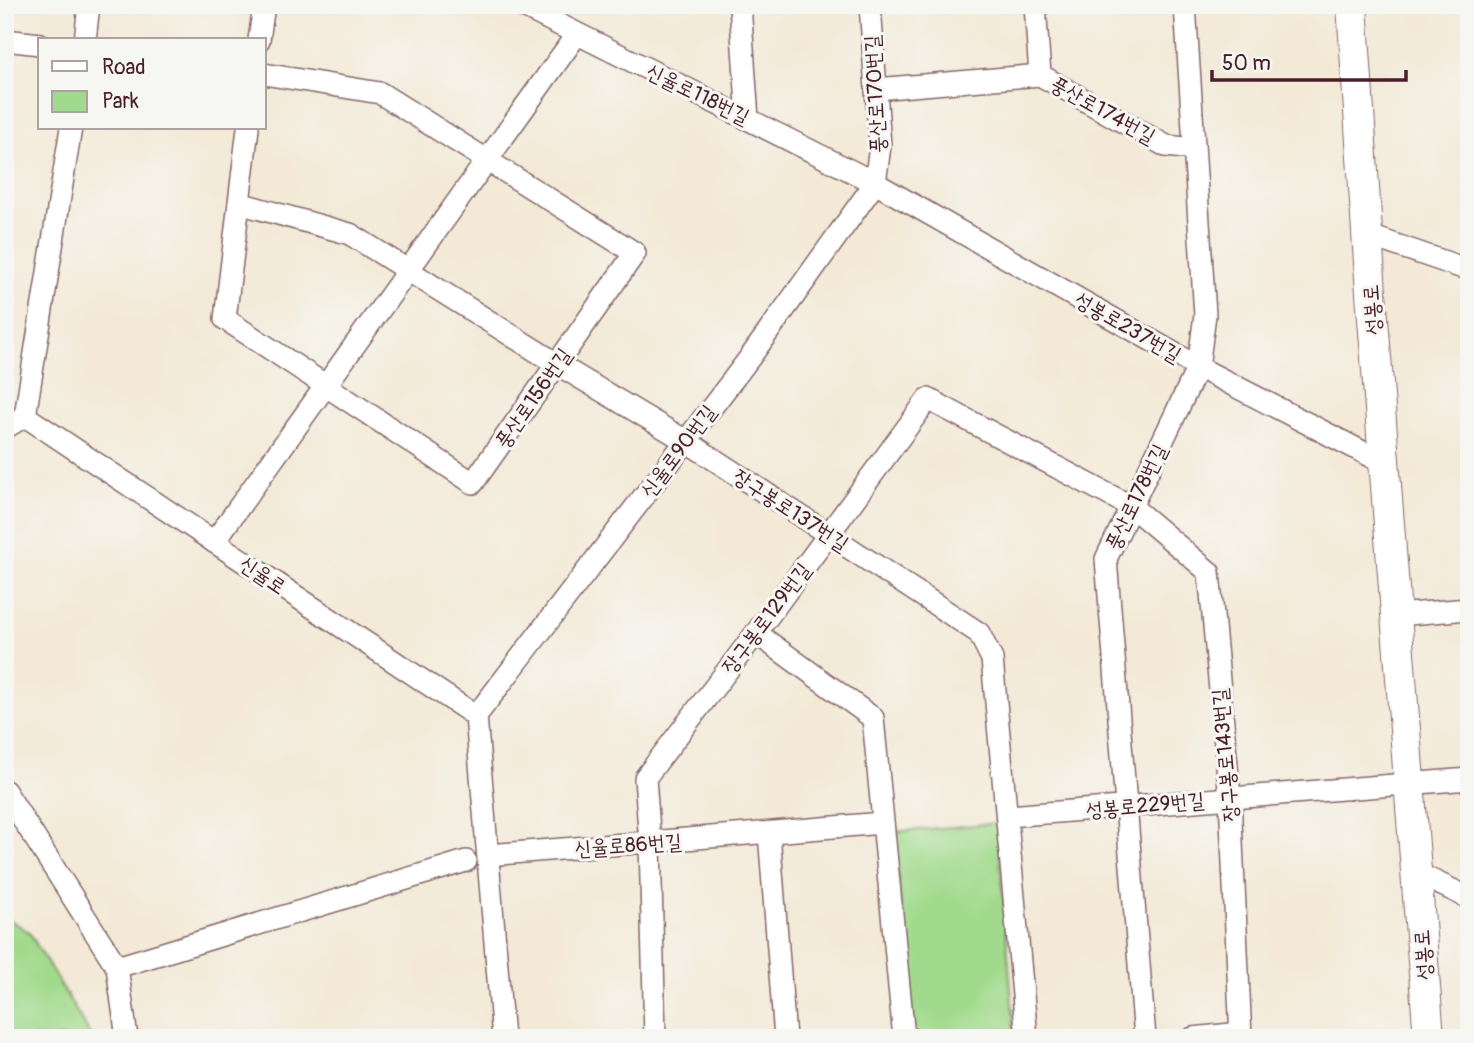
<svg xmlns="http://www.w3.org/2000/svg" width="1474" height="1043" font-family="Pangolin,'Poor Story',sans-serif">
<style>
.green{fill:#a1da8c;stroke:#767c5c;stroke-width:2}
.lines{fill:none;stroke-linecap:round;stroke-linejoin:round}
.street-casing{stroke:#856667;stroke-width:24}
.secondary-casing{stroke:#856667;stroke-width:32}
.street{stroke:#fff;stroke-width:21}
.secondary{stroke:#fff;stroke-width:30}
.labels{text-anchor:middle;stroke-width:6;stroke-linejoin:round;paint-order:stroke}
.street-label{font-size:21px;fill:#4a1f2b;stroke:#f6f6f2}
</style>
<rect width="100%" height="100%" fill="#f6f6f2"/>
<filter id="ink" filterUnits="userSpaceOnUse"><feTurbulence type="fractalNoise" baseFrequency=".0143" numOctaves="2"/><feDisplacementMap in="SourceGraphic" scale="14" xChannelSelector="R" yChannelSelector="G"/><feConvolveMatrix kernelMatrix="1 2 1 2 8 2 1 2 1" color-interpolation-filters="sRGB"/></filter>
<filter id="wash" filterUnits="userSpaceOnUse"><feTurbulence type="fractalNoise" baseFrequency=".00686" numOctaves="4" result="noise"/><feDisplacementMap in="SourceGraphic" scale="28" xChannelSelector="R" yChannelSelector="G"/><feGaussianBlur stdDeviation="1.57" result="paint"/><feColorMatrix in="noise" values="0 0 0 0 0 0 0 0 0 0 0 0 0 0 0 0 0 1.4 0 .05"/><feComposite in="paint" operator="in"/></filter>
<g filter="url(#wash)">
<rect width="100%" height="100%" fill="#f3e9d6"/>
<g class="green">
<polygon points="997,823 1015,1038 913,1038 894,832"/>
<polygon points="5,917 29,932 92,1038 5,1038"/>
</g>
</g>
<g filter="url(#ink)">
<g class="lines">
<g class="street-casing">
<g id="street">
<polyline points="520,5 875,183 1198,367 1384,463"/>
<polyline points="740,5 748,119"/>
<polyline points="1035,5 1040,75 1166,146 1194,149"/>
<polyline points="5,40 40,44"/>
<polyline points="85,40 89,5"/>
<polyline points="259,40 264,5"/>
<polyline points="876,89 1040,75"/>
<polyline points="248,128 225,319 473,483 635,253 380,93 264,74"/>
<polyline points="239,203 350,234 557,364 686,441 979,633 992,659 1027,1038"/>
<polyline points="1367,235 1460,267 1469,266"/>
<polyline points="25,416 476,716 503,1038"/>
<polyline points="25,416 71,128"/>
<polyline points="5,428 25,416"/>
<polyline points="214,542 577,34"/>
<polyline points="1396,615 1469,609"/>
<polyline points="756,633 873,718 904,1038"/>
<polyline points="476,716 751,356 875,183 880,146 870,5"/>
<polyline points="5,791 117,967 127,1038"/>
<polyline points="1007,816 1469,779"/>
<polyline points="769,833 785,1038"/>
<polyline points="488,855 883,823"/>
<polyline points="1417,873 1469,898"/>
<polyline points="117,967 466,861"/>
<polyline points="655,1038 650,843 645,778 756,633 928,399 1132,507 1209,572 1230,798 1241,1038"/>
<polyline points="1145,1038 1106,559 1198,367 1205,315 1185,5"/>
<polyline points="1193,1038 1241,1033"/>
</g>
</g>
<g class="secondary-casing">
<polyline id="secondary" points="1352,5 1371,293 1429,1038"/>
</g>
<use href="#street" class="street"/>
<use href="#secondary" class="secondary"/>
</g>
</g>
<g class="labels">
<g class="street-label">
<text transform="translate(698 94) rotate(26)" y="7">신율로118번길</text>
<text transform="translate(875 94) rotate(-93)" y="7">풍산로170번길</text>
<text transform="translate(1103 110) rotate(29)" y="7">풍산로174번길</text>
<text transform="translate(1372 310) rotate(-94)" y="7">성봉로</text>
<text transform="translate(1128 327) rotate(30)" y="7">성봉로237번길</text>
<text transform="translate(533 398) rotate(-55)" y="7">풍산로156번길</text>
<text transform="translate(678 451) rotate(-53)" y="7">신율로90번길</text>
<text transform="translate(1136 497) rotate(-64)" y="7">풍산로178번길</text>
<text transform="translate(791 510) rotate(33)" y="7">장구봉로137번길</text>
<text transform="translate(263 575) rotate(34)" y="7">신율로</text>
<text transform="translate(766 618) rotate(-53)" y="7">장구봉로129번길</text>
<text transform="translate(1225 755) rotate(-95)" y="7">장구봉로143번길</text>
<text transform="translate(1145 805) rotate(-5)" y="7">성봉로229번길</text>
<text transform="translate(628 845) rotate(-4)" y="7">신율로86번길</text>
<text transform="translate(1423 955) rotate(-94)" y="7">성봉로</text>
</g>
</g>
<rect width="1474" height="1043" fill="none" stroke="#f6f6f2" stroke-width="28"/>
<rect x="38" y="38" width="228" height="91" fill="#f6f6f2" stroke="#b1a0a2" stroke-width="2"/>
<rect x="52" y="61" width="35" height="10" fill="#ffffff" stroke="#b1a0a2" stroke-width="2"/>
<text x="102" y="74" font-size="21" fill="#4a1f2b">Road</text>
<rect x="52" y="91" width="35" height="21" fill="#a1da8c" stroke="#b1a0a2" stroke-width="2"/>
<text x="102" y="108" font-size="21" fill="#4a1f2b">Park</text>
<path d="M1212 70v10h194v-10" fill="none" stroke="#4a1f2b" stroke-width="3.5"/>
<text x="1222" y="70" font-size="21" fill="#4a1f2b" stroke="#f6f6f2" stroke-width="5" paint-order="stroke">50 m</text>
</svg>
